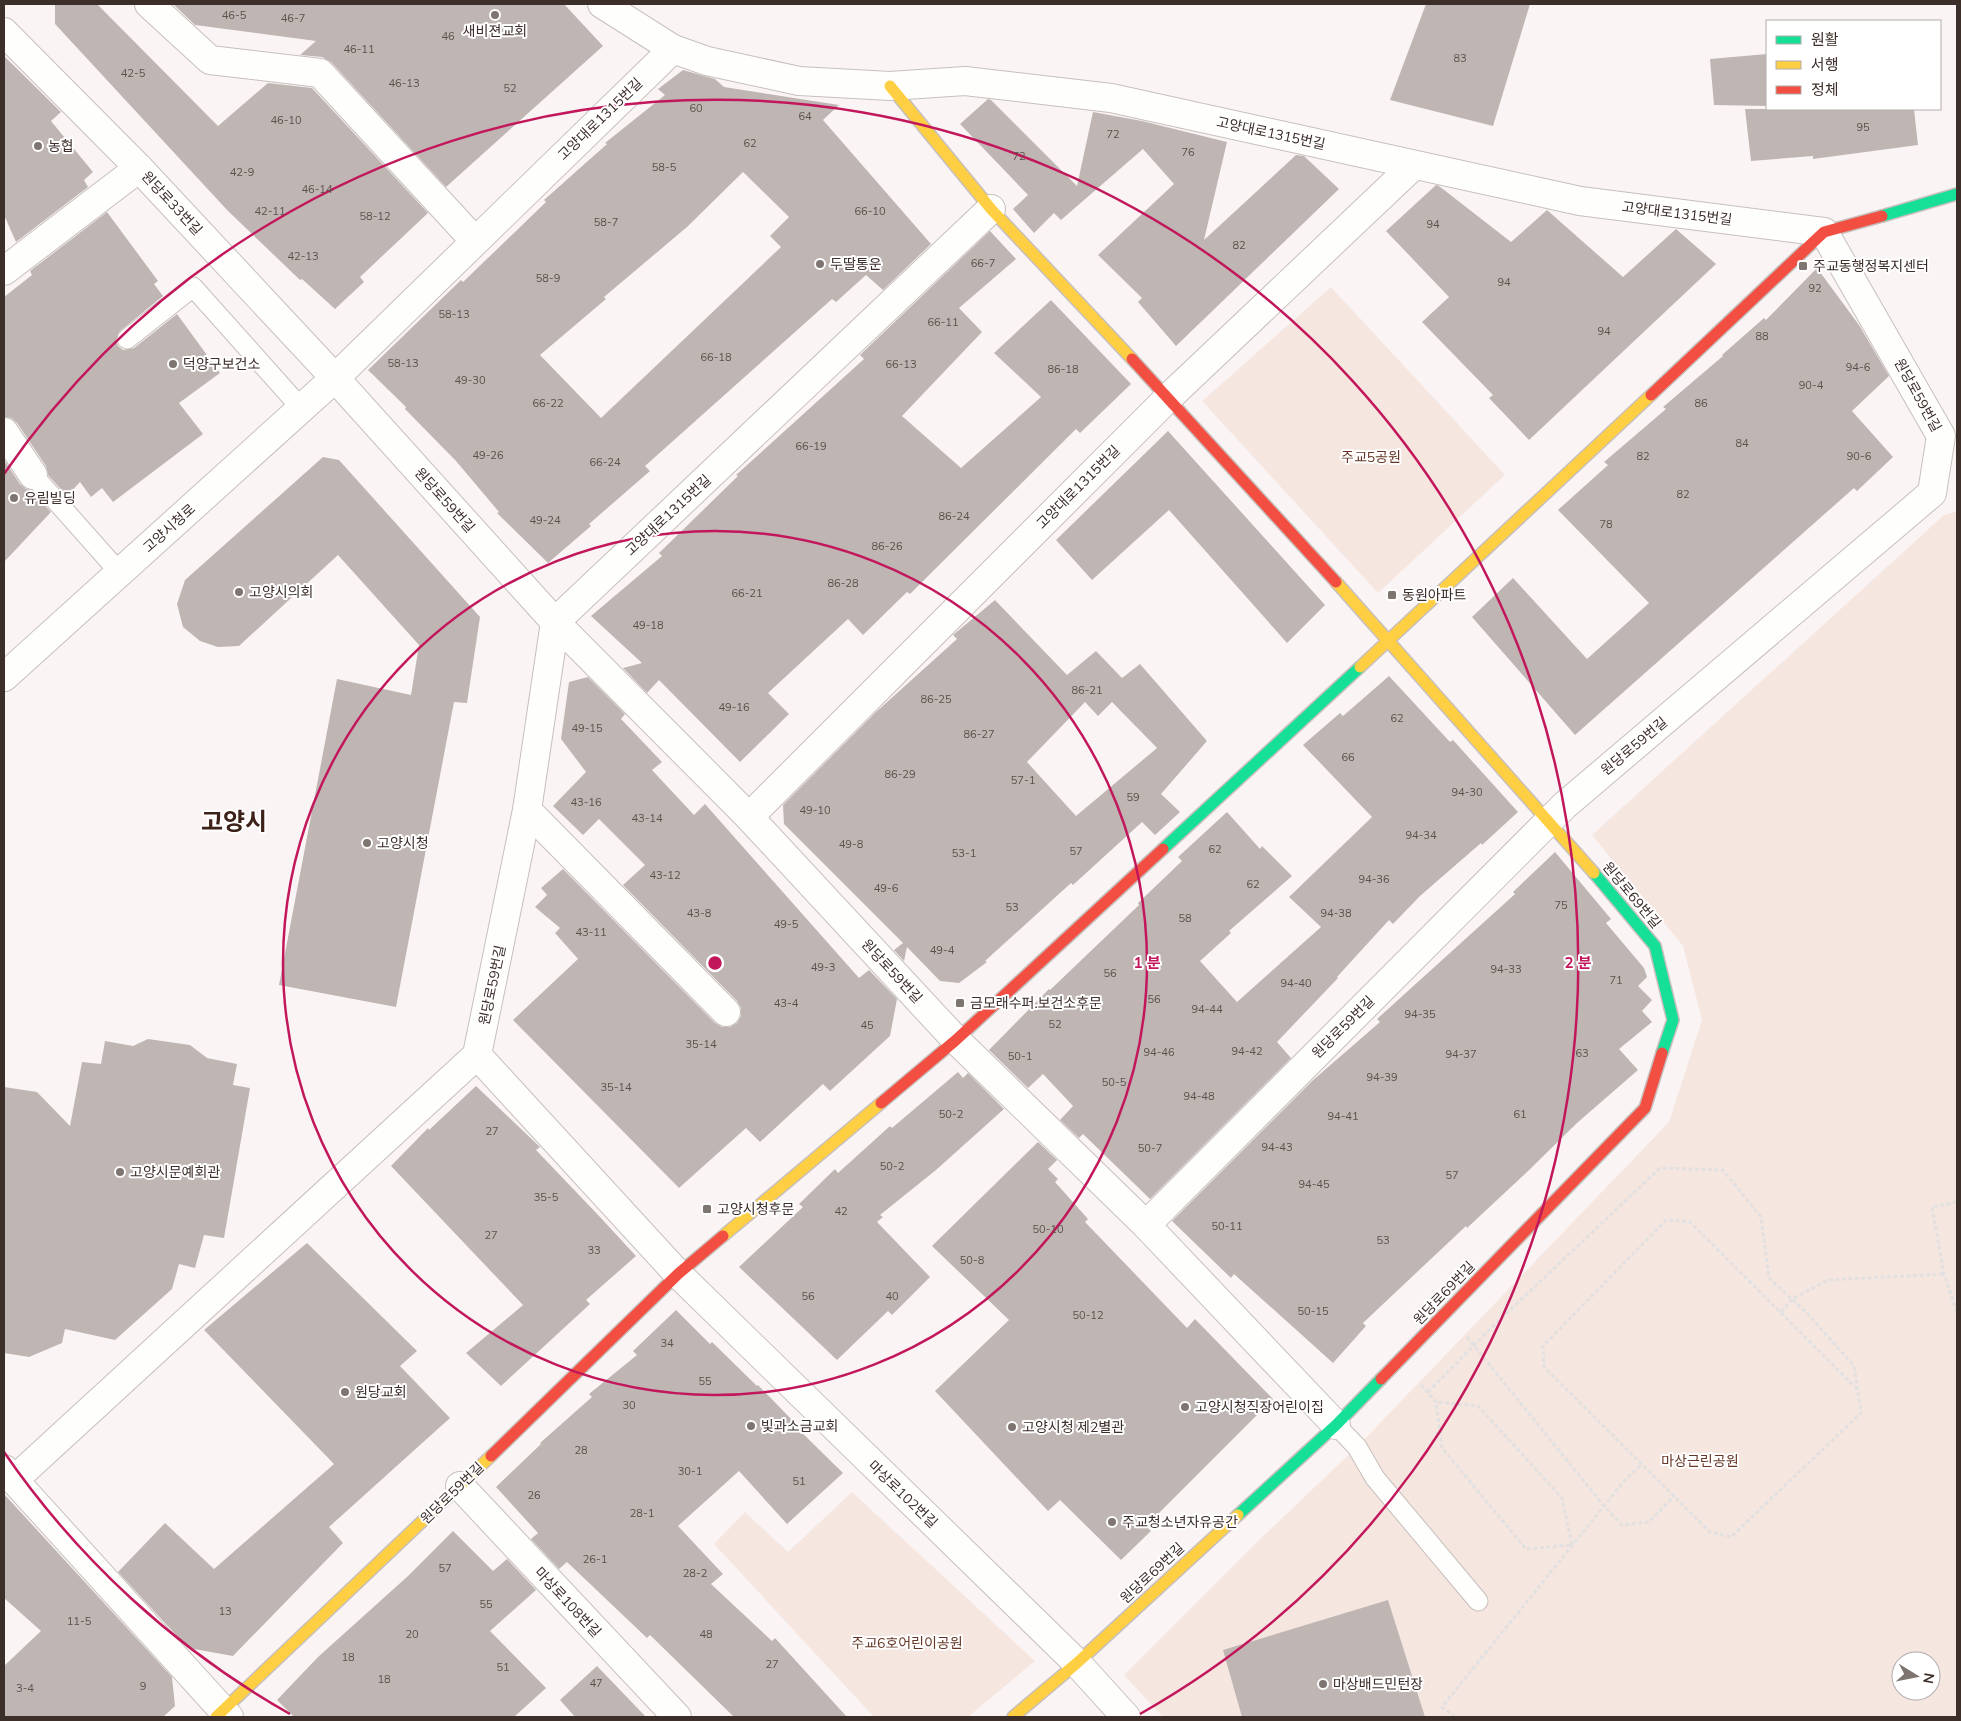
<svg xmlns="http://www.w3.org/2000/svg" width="1961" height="1721" font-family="Mulish,'Noto Sans KR',sans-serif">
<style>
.green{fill:#f6e6e0;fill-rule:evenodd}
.building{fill:#bfb6b4;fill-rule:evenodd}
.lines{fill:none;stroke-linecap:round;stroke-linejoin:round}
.lane-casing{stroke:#c7bfbc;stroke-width:21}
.street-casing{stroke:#c7bfbc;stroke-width:30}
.fast-casing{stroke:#c7bfbc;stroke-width:14}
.slow-casing{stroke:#c7bfbc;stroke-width:14}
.jam-casing{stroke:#c7bfbc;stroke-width:14}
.path{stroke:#e2e0e0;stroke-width:3;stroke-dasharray:4 2.5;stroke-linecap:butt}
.lane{stroke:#fefefd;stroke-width:19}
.street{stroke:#fefefd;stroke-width:28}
.fast{stroke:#16e098;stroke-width:11}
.slow{stroke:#ffcf43;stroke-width:11}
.jam{stroke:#f24e42;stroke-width:11}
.ring{fill:none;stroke:#c2185b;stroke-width:2.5}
.poi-dot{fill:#7e7470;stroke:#fff;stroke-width:2}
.labels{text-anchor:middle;stroke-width:4;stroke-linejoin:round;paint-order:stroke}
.number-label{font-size:11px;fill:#5d504c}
.poi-label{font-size:14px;fill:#3c2e29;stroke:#fff;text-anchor:start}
.street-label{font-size:14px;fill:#3c2e29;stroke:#fff}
.park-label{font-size:14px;fill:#663726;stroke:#fff}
.town-label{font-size:24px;font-weight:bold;fill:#3d2219;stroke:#fff}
.centre{fill:#c2185b;stroke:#fff;stroke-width:2.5}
.ring-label{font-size:15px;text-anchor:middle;font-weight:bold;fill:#c2185b;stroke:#fff;stroke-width:4;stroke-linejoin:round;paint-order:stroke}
</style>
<rect width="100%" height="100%" fill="#faf5f4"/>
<g class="green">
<polygon points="1331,287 1505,475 1378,593 1202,401"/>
<path d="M1957,511v1206h-794l-39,-42 134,-134 99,-94 312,-325 33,-102 -19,-74 -91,-111 352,-320zM1901,1661h30v30h-30z"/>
<polygon points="852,1492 1035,1661 968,1717 874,1717 714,1544 745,1512 788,1552"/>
</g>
<g class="building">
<polygon points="55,4 97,4 218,126 268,83 312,88 428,213 360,277 364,282 335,309 302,279 300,280 228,211 55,24"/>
<polygon points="173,4 564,4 603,46 446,187 331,62 322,57 300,55 316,41 195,25"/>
<polygon points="1426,4 1530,4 1493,126 1390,100"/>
<polygon points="1767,54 1767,106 1714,105 1710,59"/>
<polygon points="4,56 61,112 51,121 93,172 84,180 88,187 16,242 4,215"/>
<path d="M683,70l32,9 9,8 115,18 -16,15 108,124 -48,46 -17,-15 -30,27 -4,-3 -187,167 5,5 -61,53 2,2 -43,37 -51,-50 2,-1 -43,-51 -51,-52 1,-2 -38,-37 93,-90 2,2 83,-80 -2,-2 63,-56 -2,-1 60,-48 -7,-6zM743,172l46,45 -19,19 11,11 -180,171 -61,-63 66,-56 -2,-2 83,-70z"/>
<polygon points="988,99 991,100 1077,186 1093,112 1142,121 1227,142 1204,240 1296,155 1304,156 1339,189 1176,346 1138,302 1142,298 1098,255 1174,184 1143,149 1061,220 1054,213 1034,233 1013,209 1028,195 960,124"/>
<polygon points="1745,109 1914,109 1918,145 1813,159 1813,156 1751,161"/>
<polygon points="1436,185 1439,186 1511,242 1547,210 1623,277 1676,229 1716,264 1529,440 1489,398 1493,395 1422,322 1449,297 1386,231"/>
<polygon points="107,212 158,281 154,284 163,296 120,331 116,340 118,346 123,350 134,348 177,314 220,373 179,403 203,434 113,502 102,488 91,497 80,482 67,496 48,475 46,466 17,423 11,418 4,417 4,297 32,275 30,271"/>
<polygon points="990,231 1016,259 959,308 982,332 902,416 961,468 1041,397 994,353 1051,300 1131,384 1080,433 1076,429 910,594 907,592 863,635 848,619 768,693 789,714 740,762 659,680 647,693 623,668 642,663 591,616 662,556 659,553 738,476 736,475 864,359 860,355"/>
<polygon points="1817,268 1859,325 1889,376 1852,411 1893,457 1857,491 1854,488 1575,735 1472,617 1513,578 1587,659 1649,603 1558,510 1608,465 1604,462 1666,409 1663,407 1723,356 1722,355 1764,318 1766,320"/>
<polygon points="1168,431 1325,605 1287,643 1169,510 1092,580 1056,540"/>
<polygon points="323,457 339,460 480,617 467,703 454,702 396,1007 279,985 337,679 411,695 419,645 338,555 239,646 218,647 200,641 183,627 177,604 185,580"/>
<polygon points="4,460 20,484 26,489 31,490 51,512 4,562"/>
<path d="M995,600l72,75 29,-24 26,27 18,-14 67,77 -46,53 19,18 -25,23 -13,-13 -69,63 -2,-2 -86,78 2,1 -28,21 -19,-2 -33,-34 -3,14 -10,-11 9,-7 -119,-119 -1,-19 93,-93 81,-73 -4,-4zM1085,702l13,14 14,-14 45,46 -81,68 -49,-54z"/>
<polygon points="1389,676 1450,742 1453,740 1518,812 1482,845 1481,843 1420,896 1393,924 1389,920 1337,977 1338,978 1277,1042 1291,1058 1150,1199 1083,1134 1079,1138 1060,1120 1073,1106 1043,1074 1028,1088 989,1050 1049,989 1050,990 1139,905 1138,903 1182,861 1178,857 1227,812 1260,849 1262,846 1292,876 1229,931 1231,933 1200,961 1237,1002 1321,927 1289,897 1372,817 1303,745 1340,713 1343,716"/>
<polygon points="588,677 625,714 621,719 662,762 652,770 694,815 705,804 859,978 869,970 897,999 890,1036 830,1091 823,1084 760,1142 746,1128 679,1188 513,1020 578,959 555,933 560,928 535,907 547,895 541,888 563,869 715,1023 722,1027 730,1027 737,1023 741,1016 741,1008 737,1001 623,885 645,865 599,819 583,835 553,806 586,772 561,739 569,682"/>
<polygon points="1555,852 1611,919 1606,923 1644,968 1647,977 1638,986 1652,1000 1642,1011 1652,1022 1619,1049 1638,1070 1577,1123 1526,1173 1467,1228 1466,1226 1363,1323 1366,1326 1333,1363 1234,1274 1231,1278 1172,1221 1312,1081 1380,1022 1377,1019 1515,894 1513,892"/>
<polygon points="148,1039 190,1045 207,1058 237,1064 233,1085 250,1088 224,1238 204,1235 195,1268 179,1264 172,1289 115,1340 65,1329 62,1343 29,1357 4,1353 4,1087 37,1092 70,1126 82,1062 101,1064 105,1041 133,1046"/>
<polygon points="958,1072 963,1078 968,1073 1004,1109 936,1170 880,1215 883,1217 877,1222 930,1277 892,1315 888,1311 837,1360 739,1267 803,1207 799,1204 835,1169 838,1173 890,1126 892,1128"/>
<polygon points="476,1086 540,1147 536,1150 600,1217 636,1256 586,1300 590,1304 501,1386 466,1353 523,1305 391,1166 428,1128 429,1130"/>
<polygon points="1038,1142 1057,1160 1048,1169 1058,1179 1055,1182 1088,1219 1085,1222 1187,1328 1195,1319 1273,1399 1146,1526 1151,1531 1121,1560 1060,1500 1048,1511 935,1391 1009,1320 932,1246"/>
<polygon points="307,1243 417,1351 400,1366 450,1418 329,1527 343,1543 233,1656 188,1648 118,1572 165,1523 214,1569 334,1464 204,1330"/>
<polygon points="676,1310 710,1344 712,1342 757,1386 758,1385 794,1422 792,1423 843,1473 787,1524 739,1471 678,1526 723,1574 711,1584 772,1641 775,1638 847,1717 734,1717 650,1635 647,1638 567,1562 559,1569 531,1539 538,1533 496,1487 541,1444 540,1443 592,1397 589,1394 637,1355 633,1351"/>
<polygon points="4,1494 172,1677 175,1706 163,1717 4,1717 4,1666 41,1631 4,1598"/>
<polygon points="453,1531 493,1571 507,1559 536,1590 490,1631 546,1688 514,1717 294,1717 277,1700 318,1657 408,1576"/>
<polygon points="1388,1600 1425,1717 1242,1717 1223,1650"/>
<polygon points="597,1666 646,1717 575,1717 560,1700"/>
</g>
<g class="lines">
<g class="lane-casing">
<g id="lane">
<polyline points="127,339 193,287 301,408"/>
<polyline points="33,475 120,573"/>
<polyline points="1336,1425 1357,1447 1375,1478 1478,1601"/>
</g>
</g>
<g class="street-casing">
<g id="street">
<polyline points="149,4 210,60 320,73 475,241"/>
<polyline points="602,4 673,49 707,61 799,81 890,86 965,81 1111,98 1580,201 1824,232 1941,436 1932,493 1565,805 1146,1225"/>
<polyline points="4,32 139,168 335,378 555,622 749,817 956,1040 1146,1225 1336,1425"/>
<polyline points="4,271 139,168"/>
<polyline points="4,432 33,475"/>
<polyline points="555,622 991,209"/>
<polyline points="4,677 335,378 673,49"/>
<polyline points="527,810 726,1012"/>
<polyline points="749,817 1168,398 1414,165"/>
<polyline points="477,1055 678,1274 1077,1663 1126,1717"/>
<polyline points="477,1055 527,810 555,622"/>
<polyline points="4,1469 229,1717"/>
<polyline points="14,1480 477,1055"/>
<polyline points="460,1486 677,1717"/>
</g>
</g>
<g class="fast-casing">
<g id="fast">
<polyline points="1882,216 1957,194"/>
<polyline points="1163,849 1360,667"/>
<polyline points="1594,873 1655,946 1673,1020 1662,1053"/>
<polyline points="1238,1515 1336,1425 1381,1379"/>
</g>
</g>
<g class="slow-casing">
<g id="slow">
<polyline points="890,86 991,209 1132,359"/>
<polyline points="1336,582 1594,873"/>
<polyline points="1360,667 1651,395"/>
<polyline points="723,1236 881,1103"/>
<polyline points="216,1717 491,1456"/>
<polyline points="1013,1717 1077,1663 1238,1515"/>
</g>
</g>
<g class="jam-casing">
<g id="jam">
<polyline points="1132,359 1336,582"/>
<polyline points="1651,395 1824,232 1882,216"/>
<polyline points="881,1103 956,1040 1163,849"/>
<polyline points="1381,1379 1645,1108 1662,1053"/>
<polyline points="491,1456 678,1274 723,1236"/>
</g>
</g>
<g class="path">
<polyline points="1957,1202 1932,1207 1944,1274 1957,1312"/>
<polyline points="1781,1312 1792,1299 1828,1280 1944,1274"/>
<polyline points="1467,1337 1604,1506 1622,1525 1649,1522 1674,1496"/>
<polyline points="1421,1385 1436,1402 1442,1448 1526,1549 1572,1545 1562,1498 1478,1406 1436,1402"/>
<polyline points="1428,1392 1489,1330 1660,1168 1723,1170 1761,1217 1769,1278 1808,1314 1854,1366 1861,1413 1731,1537 1710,1532 1544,1367 1543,1346 1666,1220 1690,1222 1857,1389"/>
<polyline points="1455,1717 1442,1707 1604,1506 1625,1480 1642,1464"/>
</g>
<use href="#lane" class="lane"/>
<use href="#street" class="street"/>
<use href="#fast" class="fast"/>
<use href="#slow" class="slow"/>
<use href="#jam" class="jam"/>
</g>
<g class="ring">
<circle cx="715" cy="963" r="432"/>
<path d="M290 1714A863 863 0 0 1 4 1452M4 474A863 863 0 1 1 1140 1714"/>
</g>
<g class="poi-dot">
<circle cx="495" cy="15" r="5"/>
<circle cx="38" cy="146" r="5"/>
<circle cx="820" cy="264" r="5"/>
<rect x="1798" y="261" width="10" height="10" rx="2.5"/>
<circle cx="173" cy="364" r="5"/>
<circle cx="14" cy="498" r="5"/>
<circle cx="239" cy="592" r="5"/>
<rect x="1387" y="590" width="10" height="10" rx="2.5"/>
<circle cx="367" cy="843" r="5"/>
<rect x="955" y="998" width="10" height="10" rx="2.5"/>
<circle cx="120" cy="1172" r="5"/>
<rect x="702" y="1204" width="10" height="10" rx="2.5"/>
<circle cx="345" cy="1392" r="5"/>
<circle cx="1185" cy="1407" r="5"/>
<circle cx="751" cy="1426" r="5"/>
<circle cx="1012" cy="1427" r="5"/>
<circle cx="1112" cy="1522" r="5"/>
<circle cx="1323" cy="1684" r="5"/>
</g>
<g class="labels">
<g class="number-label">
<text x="234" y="19">46-5</text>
<text x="293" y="22">46-7</text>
<text x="448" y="40">46</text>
<text x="359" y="53">46-11</text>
<text x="1460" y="62">83</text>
<text x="133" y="77">42-5</text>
<text x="404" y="87">46-13</text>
<text x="510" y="92">52</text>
<text x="696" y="112">60</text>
<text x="805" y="120">64</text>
<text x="286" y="124">46-10</text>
<text x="1863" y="131">95</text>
<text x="1113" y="138">72</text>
<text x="750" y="147">62</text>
<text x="1188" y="156">76</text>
<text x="1019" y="160">72</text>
<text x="664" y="171">58-5</text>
<text x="242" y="176">42-9</text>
<text x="317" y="193">46-14</text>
<text x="270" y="215">42-11</text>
<text x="870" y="215">66-10</text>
<text x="375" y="220">58-12</text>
<text x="606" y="226">58-7</text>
<text x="1433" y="228">94</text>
<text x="1239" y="249">82</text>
<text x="303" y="260">42-13</text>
<text x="983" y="267">66-7</text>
<text x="548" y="282">58-9</text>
<text x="1504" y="286">94</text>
<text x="1815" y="292">92</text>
<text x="454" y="318">58-13</text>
<text x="943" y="326">66-11</text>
<text x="1604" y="335">94</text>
<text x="1762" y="340">88</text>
<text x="716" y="361">66-18</text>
<text x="403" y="367">58-13</text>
<text x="901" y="368">66-13</text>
<text x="1858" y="371">94-6</text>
<text x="1063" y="373">86-18</text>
<text x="470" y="384">49-30</text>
<text x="1811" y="389">90-4</text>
<text x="548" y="407">66-22</text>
<text x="1701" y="407">86</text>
<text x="1742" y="447">84</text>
<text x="811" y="450">66-19</text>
<text x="488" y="459">49-26</text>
<text x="1643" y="460">82</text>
<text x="1859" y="460">90-6</text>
<text x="605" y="466">66-24</text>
<text x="1683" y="498">82</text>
<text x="954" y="520">86-24</text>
<text x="545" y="524">49-24</text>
<text x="1606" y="528">78</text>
<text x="887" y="550">86-26</text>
<text x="843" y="587">86-28</text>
<text x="747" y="597">66-21</text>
<text x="648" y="629">49-18</text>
<text x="1087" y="694">86-21</text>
<text x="936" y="703">86-25</text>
<text x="734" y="711">49-16</text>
<text x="1397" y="722">62</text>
<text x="587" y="732">49-15</text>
<text x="979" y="738">86-27</text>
<text x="1348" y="761">66</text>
<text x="900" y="778">86-29</text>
<text x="1023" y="784">57-1</text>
<text x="1467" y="796">94-30</text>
<text x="1133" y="801">59</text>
<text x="586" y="806">43-16</text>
<text x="815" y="814">49-10</text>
<text x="647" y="822">43-14</text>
<text x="1421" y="839">94-34</text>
<text x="851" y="848">49-8</text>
<text x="1215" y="853">62</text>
<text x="1076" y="855">57</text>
<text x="964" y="857">53-1</text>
<text x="665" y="879">43-12</text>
<text x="1374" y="883">94-36</text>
<text x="1253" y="888">62</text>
<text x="886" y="892">49-6</text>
<text x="1561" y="909">75</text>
<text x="1012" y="911">53</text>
<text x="699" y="917">43-8</text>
<text x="1336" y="917">94-38</text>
<text x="1185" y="922">58</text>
<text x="786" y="928">49-5</text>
<text x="591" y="936">43-11</text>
<text x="942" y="954">49-4</text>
<text x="823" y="971">49-3</text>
<text x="1506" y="973">94-33</text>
<text x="1110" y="977">56</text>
<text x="1616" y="984">71</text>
<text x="1296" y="987">94-40</text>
<text x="1154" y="1003">56</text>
<text x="786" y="1007">43-4</text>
<text x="1207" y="1013">94-44</text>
<text x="1420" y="1018">94-35</text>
<text x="1055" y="1028">52</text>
<text x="867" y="1029">45</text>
<text x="701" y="1048">35-14</text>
<text x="1247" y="1055">94-42</text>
<text x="1159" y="1056">94-46</text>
<text x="1582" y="1057">63</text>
<text x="1461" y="1058">94-37</text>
<text x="1020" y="1060">50-1</text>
<text x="1382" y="1081">94-39</text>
<text x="1114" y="1086">50-5</text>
<text x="616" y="1091">35-14</text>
<text x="1199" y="1100">94-48</text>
<text x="951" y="1118">50-2</text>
<text x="1520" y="1118">61</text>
<text x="1343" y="1120">94-41</text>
<text x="492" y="1135">27</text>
<text x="1277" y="1151">94-43</text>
<text x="1150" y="1152">50-7</text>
<text x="892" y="1170">50-2</text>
<text x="1452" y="1179">57</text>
<text x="1314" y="1188">94-45</text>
<text x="546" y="1201">35-5</text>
<text x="841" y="1215">42</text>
<text x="1227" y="1230">50-11</text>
<text x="1048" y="1233">50-10</text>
<text x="491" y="1239">27</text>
<text x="1383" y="1244">53</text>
<text x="594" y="1254">33</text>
<text x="972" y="1264">50-8</text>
<text x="808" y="1300">56</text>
<text x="892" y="1300">40</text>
<text x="1313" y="1315">50-15</text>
<text x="1088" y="1319">50-12</text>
<text x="667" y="1347">34</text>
<text x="705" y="1385">55</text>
<text x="629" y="1409">30</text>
<text x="581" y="1454">28</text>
<text x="690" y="1475">30-1</text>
<text x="799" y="1485">51</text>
<text x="534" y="1499">26</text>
<text x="642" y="1517">28-1</text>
<text x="595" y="1563">26-1</text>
<text x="445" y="1572">57</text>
<text x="695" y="1577">28-2</text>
<text x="486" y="1608">55</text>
<text x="225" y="1615">13</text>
<text x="79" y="1625">11-5</text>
<text x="412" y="1638">20</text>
<text x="706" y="1638">48</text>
<text x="348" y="1661">18</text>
<text x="772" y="1668">27</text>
<text x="503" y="1671">51</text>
<text x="384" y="1683">18</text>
<text x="596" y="1687">47</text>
<text x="143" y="1690">9</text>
<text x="25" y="1692">3-4</text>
</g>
<g class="poi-label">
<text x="495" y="36" text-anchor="middle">새비젼교회</text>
<text x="48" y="151">농협</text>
<text x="830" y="269">두딸통운</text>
<text x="1813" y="271">주교동행정복지센터</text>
<text x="183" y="369">덕양구보건소</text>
<text x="24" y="503">유림빌딩</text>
<text x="249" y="597">고양시의회</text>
<text x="1402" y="600">동원아파트</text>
<text x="377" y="848">고양시청</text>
<text x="970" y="1008">금모래수퍼.보건소후문</text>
<text x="130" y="1177">고양시문예회관</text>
<text x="717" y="1214">고양시청후문</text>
<text x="355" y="1397">원당교회</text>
<text x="1195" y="1412">고양시청직장어린이집</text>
<text x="761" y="1431">빛과소금교회</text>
<text x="1022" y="1432">고양시청 제2별관</text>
<text x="1122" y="1527">주교청소년자유공간</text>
<text x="1333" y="1689">마상배드민턴장</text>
</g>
<g class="street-label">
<text transform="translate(600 119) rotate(-44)" y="5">고양대로1315번길</text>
<text transform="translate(1271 133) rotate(12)" y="5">고양대로1315번길</text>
<text transform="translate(172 203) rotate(47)" y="5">원당로33번길</text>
<text transform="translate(1677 213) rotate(7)" y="5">고양대로1315번길</text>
<text transform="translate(1918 395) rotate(61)" y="5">원당로59번길</text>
<text transform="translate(1078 487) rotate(-45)" y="5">고양대로1315번길</text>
<text transform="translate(445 500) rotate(48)" y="5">원당로59번길</text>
<text transform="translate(668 515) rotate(-43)" y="5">고양대로1315번길</text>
<text transform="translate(169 528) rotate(-42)" y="5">고양시청로</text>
<text transform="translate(1634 746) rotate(-40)" y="5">원당로59번길</text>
<text transform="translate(1632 895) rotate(50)" y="5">원당로69번길</text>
<text transform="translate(892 971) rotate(47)" y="5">원당로59번길</text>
<text transform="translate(492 985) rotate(-78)" y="5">원당로59번길</text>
<text transform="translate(1343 1027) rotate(-45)" y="5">원당로59번길</text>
<text transform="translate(1444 1293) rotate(-46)" y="5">원당로69번길</text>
<text transform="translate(452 1493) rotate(-44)" y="5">원당로59번길</text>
<text transform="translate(903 1494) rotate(44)" y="5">마상로102번길</text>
<text transform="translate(1152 1573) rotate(-43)" y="5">원당로69번길</text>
<text transform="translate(568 1602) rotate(47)" y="5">마상로108번길</text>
</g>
<g class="park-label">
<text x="1371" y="462">주교5공원</text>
<text x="1700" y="1466">마상근린공원</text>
<text x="907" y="1648">주교6호어린이공원</text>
</g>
<g class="town-label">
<text x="234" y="830">고양시</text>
</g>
</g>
<circle cx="715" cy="963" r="8" class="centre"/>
<g class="ring-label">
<text x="1147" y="968">1 분</text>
<text x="1578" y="968">2 분</text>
</g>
<rect width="1961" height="1721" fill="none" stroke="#3c2e29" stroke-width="10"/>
<rect x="1766" y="20" width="175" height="90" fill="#ffffff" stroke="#b1aba9"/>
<rect x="1776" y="36" width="25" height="8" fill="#16e098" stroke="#b1aba9"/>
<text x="1811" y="45" font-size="15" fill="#3c2e29">원활</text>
<rect x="1776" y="61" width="25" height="8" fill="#ffcf43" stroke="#b1aba9"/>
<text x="1811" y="70" font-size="15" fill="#3c2e29">서행</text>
<rect x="1776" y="86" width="25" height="8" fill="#f24e42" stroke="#b1aba9"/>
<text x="1811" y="95" font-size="15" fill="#3c2e29">정체</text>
<g transform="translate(1916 1676) rotate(100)"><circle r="24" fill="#ffffff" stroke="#b1aba9"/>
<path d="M0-4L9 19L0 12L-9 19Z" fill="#7e7470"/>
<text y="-8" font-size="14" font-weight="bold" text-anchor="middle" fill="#3c2e29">N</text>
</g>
</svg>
